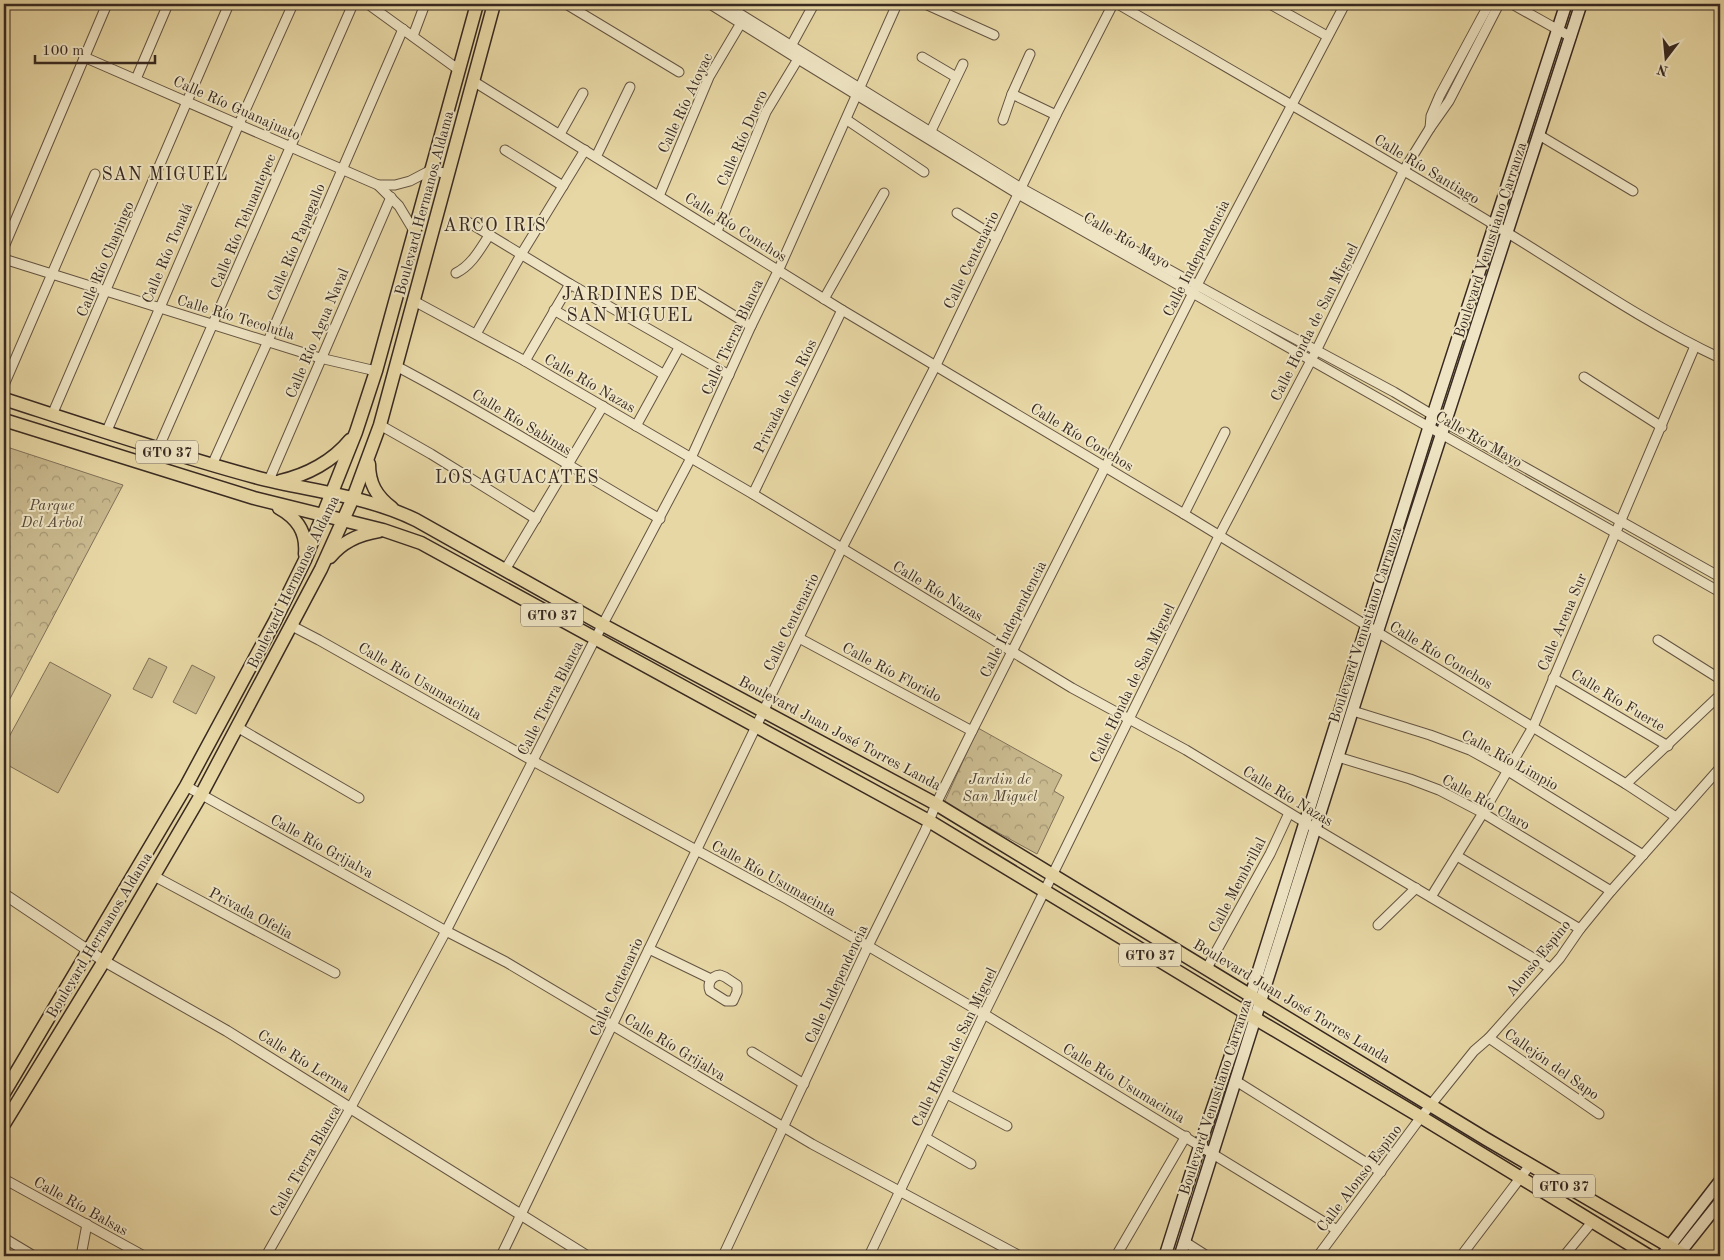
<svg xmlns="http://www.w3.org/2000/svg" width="1724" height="1260" font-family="'Old Standard TT',serif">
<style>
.grass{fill:#c9b98e;stroke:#807158}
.park{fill:url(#park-crowns);stroke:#807158}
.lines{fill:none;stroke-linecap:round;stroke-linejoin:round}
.minor-casing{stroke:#645442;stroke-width:11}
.tertiary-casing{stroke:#645442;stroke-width:12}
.secondary-casing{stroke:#382921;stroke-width:14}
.primary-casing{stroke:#382921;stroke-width:15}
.minor{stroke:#efe5c4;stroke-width:9}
.tertiary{stroke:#efe5c4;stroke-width:10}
.secondary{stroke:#efe5c4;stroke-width:11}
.primary{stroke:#e7d7a4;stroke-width:12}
.labels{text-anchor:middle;stroke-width:4;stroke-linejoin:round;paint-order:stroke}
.shield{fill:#efe5c4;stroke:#6f6152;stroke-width:1}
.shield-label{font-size:14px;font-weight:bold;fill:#382921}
.street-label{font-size:15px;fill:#382921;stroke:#efe5c4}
.park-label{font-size:15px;font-style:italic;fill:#554637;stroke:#efe5c4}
.quarter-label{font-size:18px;letter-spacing:1px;fill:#382921;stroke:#efe5c4}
</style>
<defs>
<pattern id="park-crowns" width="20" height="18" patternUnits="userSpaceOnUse" patternTransform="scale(1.25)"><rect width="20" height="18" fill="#c9b98e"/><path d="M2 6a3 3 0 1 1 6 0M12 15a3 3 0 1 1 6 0" fill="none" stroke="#a49674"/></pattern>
</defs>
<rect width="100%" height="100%" fill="#e7d7a4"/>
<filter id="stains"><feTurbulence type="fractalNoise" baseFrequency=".004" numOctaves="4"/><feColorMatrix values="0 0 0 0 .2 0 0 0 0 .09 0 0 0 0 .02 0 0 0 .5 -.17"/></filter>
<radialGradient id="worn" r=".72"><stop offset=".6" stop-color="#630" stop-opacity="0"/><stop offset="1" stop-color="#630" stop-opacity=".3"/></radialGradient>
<g class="grass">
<polygon points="149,658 167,667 152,698 133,689"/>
<polygon points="50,662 111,695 58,793 4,763 4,746"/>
<polygon points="192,665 215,677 196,714 173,702"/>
</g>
<g class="park">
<polygon points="4,446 123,485 4,710"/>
<polygon points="978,728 1062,775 1054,791 1064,797 1037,854 944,803"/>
</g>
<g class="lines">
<g class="minor-casing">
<g id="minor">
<polyline points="368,4 459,70"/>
<polyline points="566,4 679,72"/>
<polyline points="710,4 798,59 1018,194 1720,592"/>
<polyline points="724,4 1021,188 1260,320 1394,392 1446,423 1720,577"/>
<polyline points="925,4 994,35"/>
<path d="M1118,4c125,73 251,145 375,220 75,45 148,97 227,134"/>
<polyline points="1270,4 1327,36"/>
<polyline points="1512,4 1571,37"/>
<polyline points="413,36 425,4"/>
<polyline points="791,46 814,4"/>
<polyline points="84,57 378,185 399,206 414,231"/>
<polyline points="922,57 956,77"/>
<polyline points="136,79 168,4"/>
<polyline points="473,81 842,310 1184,514 1626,784 1676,817"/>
<polyline points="1012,94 1056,115"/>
<polyline points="847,120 924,172"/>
<polyline points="1003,120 1012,94 1030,54"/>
<polyline points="1430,128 1431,116 1440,95 1489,4"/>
<polyline points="930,133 963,64"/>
<polyline points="560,134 583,93"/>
<polyline points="1539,135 1633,191"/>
<polyline points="505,150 563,186"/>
<polyline points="596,157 630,87"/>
<polyline points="378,185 395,185 410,181 431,170 448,174"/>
<polyline points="659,196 709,77 741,23"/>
<polyline points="957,213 997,238"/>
<polyline points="468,222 570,284 729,375"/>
<polyline points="717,231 766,112 798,59"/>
<polyline points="4,247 107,4"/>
<polyline points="4,259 320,358 376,371"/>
<path d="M456,273c16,-8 24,-24 34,-39"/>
<polyline points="694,291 751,326"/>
<polyline points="824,299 884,193"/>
<polyline points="414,301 525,361 753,494 1072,688 1186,750 1316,829 1550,968"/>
<polyline points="554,310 663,374"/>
<polyline points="476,334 522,253 585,150"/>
<polyline points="525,361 570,284"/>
<path d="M396,366c90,47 176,102 264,153"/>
<polyline points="1584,377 1662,427"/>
<polyline points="4,385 95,174"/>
<polyline points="52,415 229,4"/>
<polyline points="380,425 431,454 536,519"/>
<polyline points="636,426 679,348"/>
<polyline points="106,433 239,124 293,4"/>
<polyline points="158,449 353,4"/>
<polyline points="212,465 268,341 403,29"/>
<polyline points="269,480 391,197"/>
<polyline points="753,494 842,310"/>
<polyline points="1184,514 1225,432"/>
<polyline points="505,570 603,406"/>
<polyline points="292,626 319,640 533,761 788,900 868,946 984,1014 1337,1230"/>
<polyline points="799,638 972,731"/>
<polyline points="1658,640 1720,679"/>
<polyline points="1553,678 1668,746"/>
<polyline points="1353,711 1430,735 1470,750 1508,771 1643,855"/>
<polyline points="237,727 359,798"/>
<polyline points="1338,757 1410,779 1439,790 1483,813 1611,891"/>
<polyline points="1626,784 1720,695"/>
<polyline points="186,786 446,931 506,962 812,1144 1020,1256"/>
<polyline points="1457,856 1580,929"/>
<polyline points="154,876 335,973"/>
<polyline points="1431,897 1483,813 1533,727 1695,346"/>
<polyline points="1378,925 1416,888"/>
<polyline points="649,949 711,979"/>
<polyline points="1207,968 1270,854 1289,813"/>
<path d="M720,975l5,2 12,8v7l-4,9h-7l-16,-10c-3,-7 1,-15 10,-16z"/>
<polyline points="1489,1038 1599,1114"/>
<polyline points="752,1052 804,1084"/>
<polyline points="1236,1081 1381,1172"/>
<polyline points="947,1094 1007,1126"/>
<polyline points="926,1138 971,1164"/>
<polyline points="4,1179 144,1256"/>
<polyline points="4,1238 34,1256"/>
<polyline points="1185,1242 1207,1256"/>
<polyline points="81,1256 87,1224"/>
<polyline points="266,1256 351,1107 446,931 595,639 691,458 751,326 779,269 897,4"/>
<polyline points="501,1256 842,548 936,365 1056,115 1113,4"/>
<polyline points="723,1256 868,946 925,831 936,804 972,731 1197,285 1345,4"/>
<polyline points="869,1256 984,1014 1219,536 1316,351 1404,170 1430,128 1449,101 1499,4"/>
<polyline points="1116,1256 1186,1136"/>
<polyline points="1318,1256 1421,1117 1474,1051 1489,1038 1560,958 1580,929 1611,891 1720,768"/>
<polyline points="1461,1256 1530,1165"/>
<polyline points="1564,1256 1592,1222"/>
</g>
</g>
<g class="tertiary-casing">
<polyline id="tertiary" points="4,894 104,961 227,1031 587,1256"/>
</g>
<g class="secondary-casing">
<g id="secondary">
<polyline points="1165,1256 1200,1145 1248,1004 1429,427 1566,4"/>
<polyline points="1180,1256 1377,633 1581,4"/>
<polyline points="1662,1256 1720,1181"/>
<polyline points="1677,1256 1720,1202"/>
</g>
</g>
<g class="primary-casing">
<g id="primary">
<path d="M4,399c83,27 166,55 251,78 53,14 110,18 161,43l187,105 333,179 550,335 200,117"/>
<polyline points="4,420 254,498 383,530 421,543 929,821 1256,1019 1421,1117 1649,1256"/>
<path d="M369,464c0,19 7,32 23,44"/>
<path d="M280,481c27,-6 53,-20 70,-41"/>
<path d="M279,508c18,10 28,24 26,46"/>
<path d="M330,557c12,-15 30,-23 49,-26"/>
<polyline points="4,1093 186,786 275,621 305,560 356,432 376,371 477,4"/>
<polyline points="4,1124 104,961 201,795 321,569 353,498 380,425 494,4"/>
</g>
</g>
<use href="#minor" class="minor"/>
<use href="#tertiary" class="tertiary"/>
<use href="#secondary" class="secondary"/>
<use href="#primary" class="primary"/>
</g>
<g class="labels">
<g class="shield">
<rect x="136" y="440.5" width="62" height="23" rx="4"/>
<rect x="521" y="603.5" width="62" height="23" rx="4"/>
<rect x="1119" y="943.5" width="62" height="23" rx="4"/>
<rect x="1533" y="1174.5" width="62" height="23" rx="4"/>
</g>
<g class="shield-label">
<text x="167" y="457">GTO 37</text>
<text x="552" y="620">GTO 37</text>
<text x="1150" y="960">GTO 37</text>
<text x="1564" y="1191">GTO 37</text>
</g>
<g class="street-label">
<text transform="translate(685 103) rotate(-65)" y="5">Calle Río Atoyac</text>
<text transform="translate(237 108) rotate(24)" y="5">Calle Río Guanajuato</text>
<text transform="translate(742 138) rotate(-66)" y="5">Calle Río Duero</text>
<text transform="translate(1427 169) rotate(31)" y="5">Calle Río Santiago</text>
<text transform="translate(424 203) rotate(-75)" y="5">Boulevard Hermanos Aldama</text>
<text transform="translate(243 221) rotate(-67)" y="5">Calle Río Tehuantepec</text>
<text transform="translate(736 227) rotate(32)" y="5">Calle Río Conchos</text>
<text transform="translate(1127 240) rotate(30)" y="5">Calle Río Mayo</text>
<text transform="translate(1490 240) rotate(-72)" y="5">Boulevard Venustiano Carranza</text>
<text transform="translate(296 242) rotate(-67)" y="5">Calle Río Papagallo</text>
<text transform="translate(167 253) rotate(-67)" y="5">Calle Río Tonalá</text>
<text transform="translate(1196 258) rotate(-63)" y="5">Calle Independencia</text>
<text transform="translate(105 259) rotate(-67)" y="5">Calle Río Chapingo</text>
<text transform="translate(971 260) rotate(-64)" y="5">Calle Centenario</text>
<text transform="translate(236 317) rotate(17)" y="5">Calle Río Tecolutla</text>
<text transform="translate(1314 322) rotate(-63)" y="5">Calle Honda de San Miguel</text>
<text transform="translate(317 333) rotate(-67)" y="5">Calle Río Agua Naval</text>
<text transform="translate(732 337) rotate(-65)" y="5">Calle Tierra Blanca</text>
<text transform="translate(590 383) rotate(30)" y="5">Calle Río Nazas</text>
<text transform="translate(785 396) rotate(-64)" y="5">Privada de los Ríos</text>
<text transform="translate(522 422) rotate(31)" y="5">Calle Río Sabinas</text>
<text transform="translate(1082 437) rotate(31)" y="5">Calle Río Conchos</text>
<text transform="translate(1479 439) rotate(30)" y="5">Calle Río Mayo</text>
<text transform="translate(293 582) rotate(-64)" y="5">Boulevard Hermanos Aldama</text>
<text transform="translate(938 591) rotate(31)" y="5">Calle Río Nazas</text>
<text transform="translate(1013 619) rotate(-63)" y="5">Calle Independencia</text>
<text transform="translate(791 622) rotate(-64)" y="5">Calle Centenario</text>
<text transform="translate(1562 622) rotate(-67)" y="5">Calle Arena Sur</text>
<text transform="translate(1365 625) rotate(-72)" y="5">Boulevard Venustiano Carranza</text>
<text transform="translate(1441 655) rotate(31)" y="5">Calle Río Conchos</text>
<text transform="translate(892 672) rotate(28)" y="5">Calle Río Florido</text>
<text transform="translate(420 681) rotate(30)" y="5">Calle Río Usumacinta</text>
<text transform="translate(1132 683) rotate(-64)" y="5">Calle Honda de San Miguel</text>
<text transform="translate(550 698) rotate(-63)" y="5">Calle Tierra Blanca</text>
<text transform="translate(1618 700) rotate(31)" y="5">Calle Río Fuerte</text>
<text transform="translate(840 733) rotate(28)" y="5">Boulevard Juan José Torres Landa</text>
<text transform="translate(1510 760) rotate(29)" y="5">Calle Río Limpio</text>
<text transform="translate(1288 796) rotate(31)" y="5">Calle Río Nazas</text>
<text transform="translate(1486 802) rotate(29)" y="5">Calle Río Claro</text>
<text transform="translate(322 846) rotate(29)" y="5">Calle Río Grijalva</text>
<text transform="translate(774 878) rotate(29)" y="5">Calle Río Usumacinta</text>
<text transform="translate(1237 885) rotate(-62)" y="5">Calle Membrillal</text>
<text transform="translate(251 913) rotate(28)" y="5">Privada Ofelia</text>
<text transform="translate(99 935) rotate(-59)" y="5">Boulevard Hermanos Aldama</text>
<text transform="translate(1538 958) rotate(-51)" y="5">Alonso Espino</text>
<text transform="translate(836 984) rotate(-65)" y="5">Calle Independencia</text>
<text transform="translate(616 987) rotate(-65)" y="5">Calle Centenario</text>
<text transform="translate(1292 1001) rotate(31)" y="5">Boulevard Juan José Torres Landa</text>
<text transform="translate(675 1047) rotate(31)" y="5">Calle Río Grijalva</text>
<text transform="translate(954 1047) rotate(-64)" y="5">Calle Honda de San Miguel</text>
<text transform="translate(304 1061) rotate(32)" y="5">Calle Río Lerma</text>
<text transform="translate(1552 1064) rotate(35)" y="5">Callejón del Sapo</text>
<text transform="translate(1124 1083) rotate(31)" y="5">Calle Río Usumacinta</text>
<text transform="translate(1215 1097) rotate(-72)" y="5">Boulevard Venustiano Carranza</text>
<text transform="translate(305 1161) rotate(-60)" y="5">Calle Tierra Blanca</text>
<text transform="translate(1359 1178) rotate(-53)" y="5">Calle Alonso Espino</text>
<text transform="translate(81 1206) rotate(29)" y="5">Calle Río Balsas</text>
</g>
<g class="park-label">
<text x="52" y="510">Parque<tspan x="52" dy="17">Del Arbol</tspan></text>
<text x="1000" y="784">Jardin de<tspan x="1000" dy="17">San Miguel</tspan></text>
</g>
<g class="quarter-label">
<text x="165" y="180">SAN MIGUEL</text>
<text x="495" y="231">ARCO IRIS</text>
<text x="630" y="300">JARDINES DE<tspan x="630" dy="21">SAN MIGUEL</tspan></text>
<text x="517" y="483">LOS AGUACATES</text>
</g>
</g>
<rect width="1724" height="1260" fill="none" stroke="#e7d7a4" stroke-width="20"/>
<rect x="5" y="5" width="1714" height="1250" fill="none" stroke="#382921" stroke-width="2.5"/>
<rect x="10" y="10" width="1704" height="1240" fill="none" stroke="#382921"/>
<g transform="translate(1666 58) rotate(196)" stroke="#efe5c4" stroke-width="4" paint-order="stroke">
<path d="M0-4L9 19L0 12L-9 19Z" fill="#382921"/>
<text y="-8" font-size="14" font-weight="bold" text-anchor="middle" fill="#382921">N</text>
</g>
<path d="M35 55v8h120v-8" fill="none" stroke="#382921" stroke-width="2.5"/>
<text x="42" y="55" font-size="15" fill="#382921" stroke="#efe5c4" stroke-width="4" paint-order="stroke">100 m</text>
<rect width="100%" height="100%" filter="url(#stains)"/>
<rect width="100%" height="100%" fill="url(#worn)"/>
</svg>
